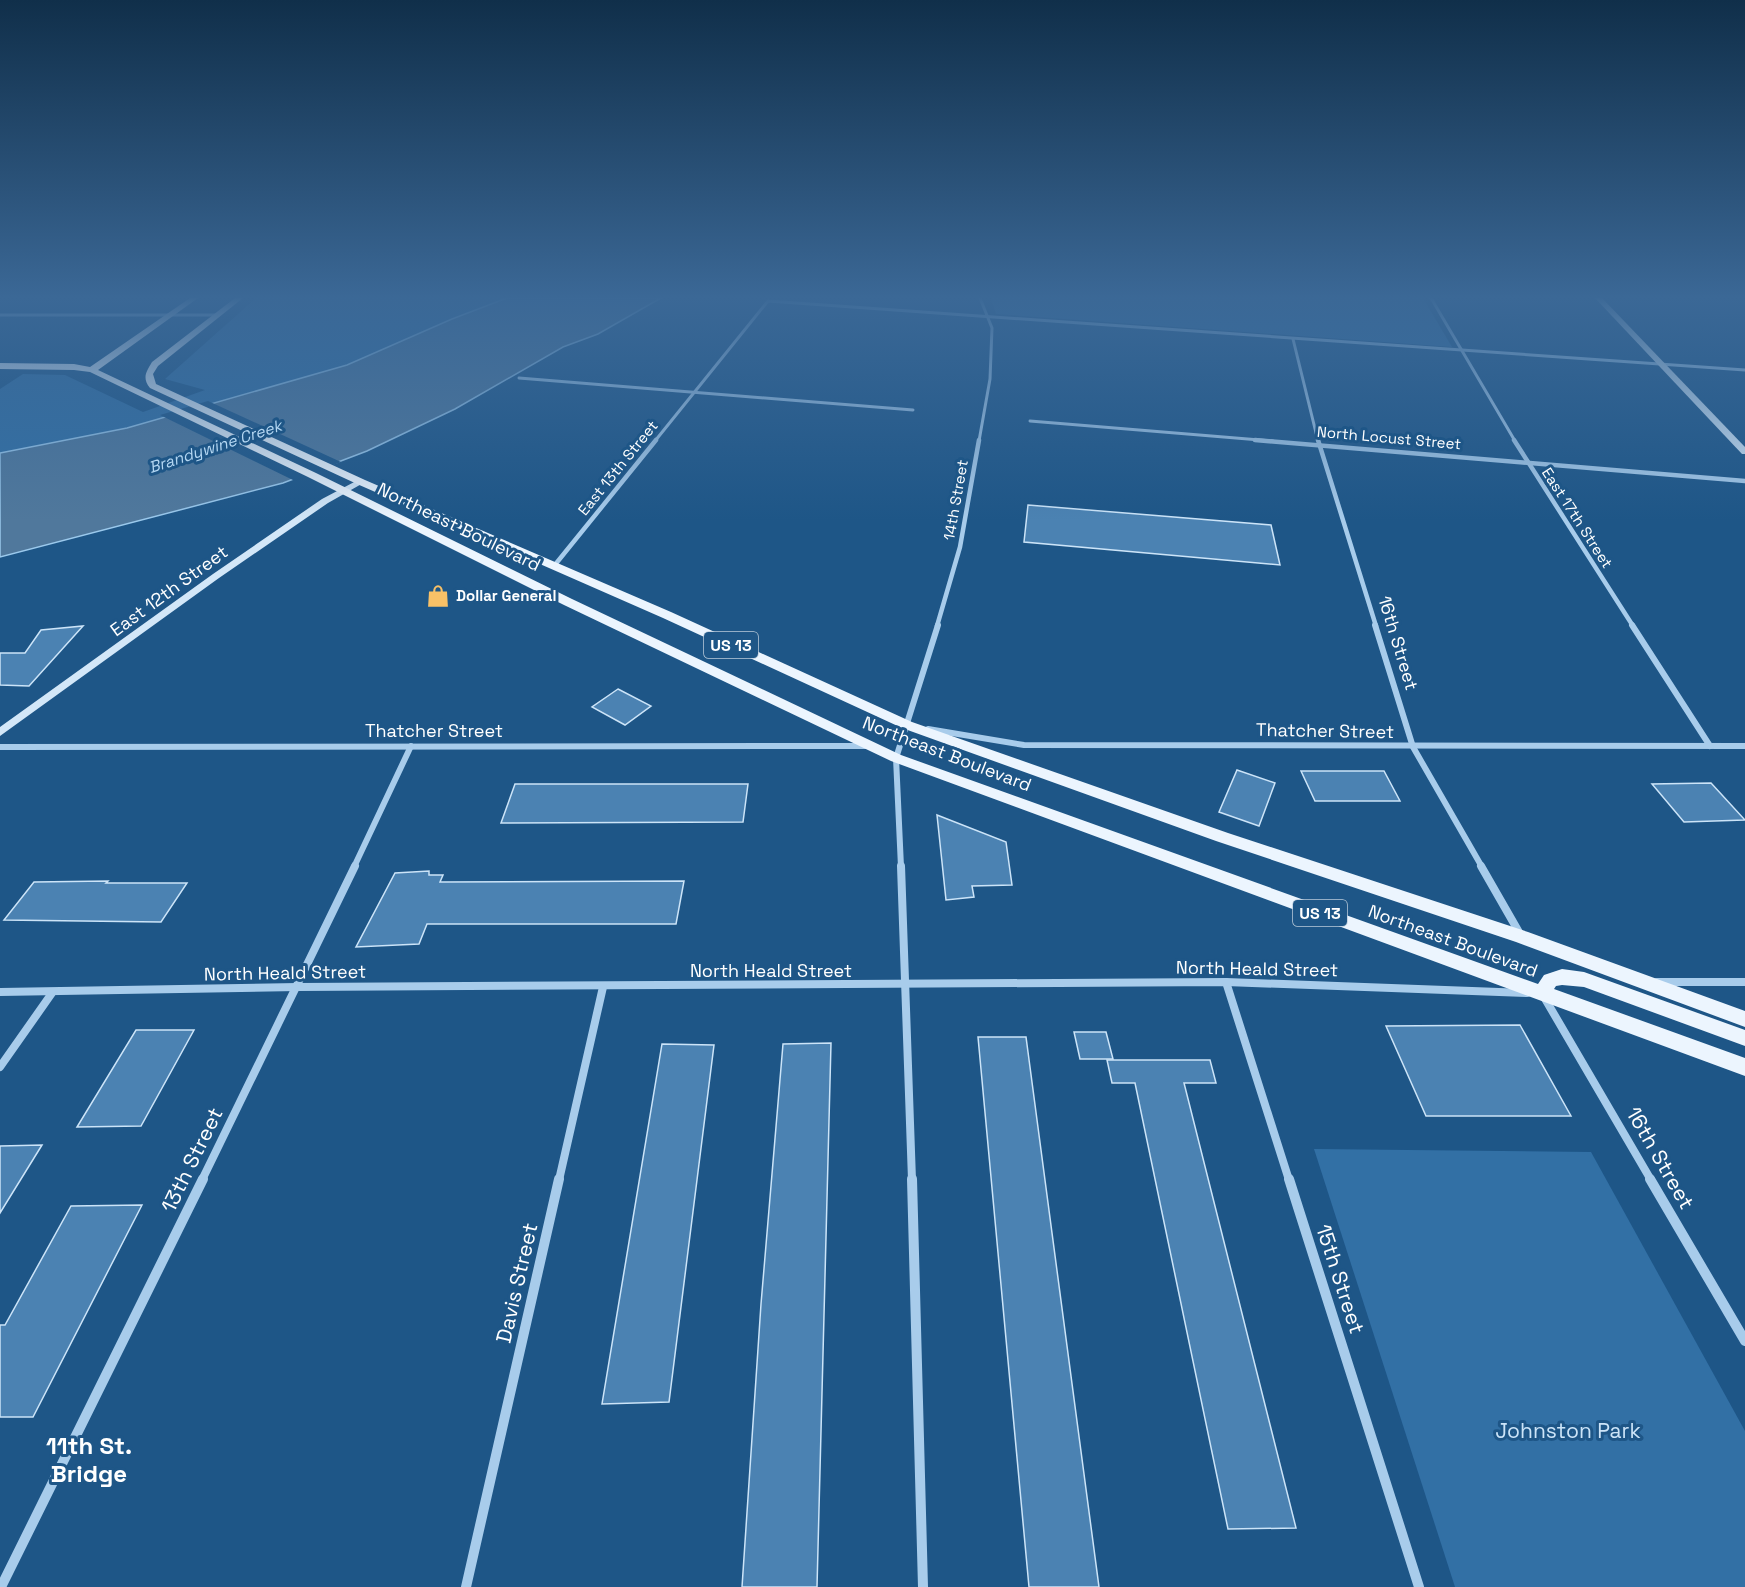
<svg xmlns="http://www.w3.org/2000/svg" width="1745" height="1587" font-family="'Space Grotesk',sans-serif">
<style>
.green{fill:#3270a5}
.water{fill:#50789c;stroke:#9bc9ec;stroke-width:1.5}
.pier{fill:#1e5687}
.building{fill:#4b82b2;stroke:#cce4f8;stroke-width:1.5}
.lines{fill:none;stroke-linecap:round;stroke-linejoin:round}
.street-far4{stroke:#a8cceb;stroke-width:3}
.street-far3{stroke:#a8cceb;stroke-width:4.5}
.street-far2{stroke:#a8cceb;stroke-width:6}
.street-far1{stroke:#a8cceb;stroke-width:8}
.street{stroke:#a8cceb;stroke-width:10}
.secondary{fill:#d3e7f8;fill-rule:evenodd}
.primary{fill:#ecf5fe;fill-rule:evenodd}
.labels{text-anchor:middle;stroke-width:6;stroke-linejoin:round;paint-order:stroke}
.far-street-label{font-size:15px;fill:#fff;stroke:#1e5687}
.far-poi-label{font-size:15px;font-weight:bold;fill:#fff;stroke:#1e5687;text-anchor:start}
.far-water-label{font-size:16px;font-style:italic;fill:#b3d6f2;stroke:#1e5687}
.shield{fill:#1e5687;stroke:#bcccdb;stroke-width:1.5}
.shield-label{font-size:16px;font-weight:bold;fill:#fff}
.street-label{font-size:18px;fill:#fff;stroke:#1e5687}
.near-street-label{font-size:21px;fill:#fff;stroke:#1e5687}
.near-park-label{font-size:21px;fill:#cce4f8;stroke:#1e5687}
.near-neighbourhood-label{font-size:24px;font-weight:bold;fill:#fff;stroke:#1e5687}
</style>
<rect width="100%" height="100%" fill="#1e5687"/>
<g class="green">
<polygon points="256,298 507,298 452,319 347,365 127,428 0,453 0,389 23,374 65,375 143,412 205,390 165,379"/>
<polygon points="991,298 1423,298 1452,347 996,314"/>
<polygon points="1314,1149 1591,1152 1745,1431 1745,1587 1455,1587"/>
</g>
<polygon class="water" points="507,298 661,298 598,334 563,347 455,409 367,451 283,483 0,557 0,453 127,428 347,365 452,319"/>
<polygon class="pier" points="208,401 341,462 295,481 160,415"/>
<g class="building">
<polygon points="1028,505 1271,525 1280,565 1024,542"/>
<polygon points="83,626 29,686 0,685 0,653 25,653 41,630"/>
<polygon points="618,689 651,706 625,725 592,707"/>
<polygon points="1237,770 1275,783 1259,826 1219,812"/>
<polygon points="1301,771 1384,771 1400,801 1315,801"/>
<polygon points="1711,783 1745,820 1684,822 1652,784"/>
<polygon points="515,784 748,784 743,822 501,823"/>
<polygon points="937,815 1006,842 1012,885 972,886 974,897 946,900"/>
<polygon points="429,871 429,875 443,875 440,882 684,881 676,924 427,924 419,944 356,947 395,873"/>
<polygon points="108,881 106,883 187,883 161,922 4,920 34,882"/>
<polygon points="1520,1025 1571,1116 1426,1116 1386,1026"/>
<polygon points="136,1030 194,1030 141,1126 77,1127"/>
<polygon points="1074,1032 1106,1032 1113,1059 1080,1059"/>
<polygon points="978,1037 1026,1037 1099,1587 1029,1587"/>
<polygon points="831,1043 817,1587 742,1587 761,1304 783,1044"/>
<polygon points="662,1044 714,1045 669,1402 602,1404"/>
<polygon points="1107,1060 1210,1060 1216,1083 1184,1083 1296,1528 1228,1529 1135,1083 1112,1083"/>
<polygon points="42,1145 0,1213 0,1146"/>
<polygon points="142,1205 33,1417 0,1417 0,1325 5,1325 71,1206"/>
</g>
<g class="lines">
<g class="street-far4">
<polyline points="1431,298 1515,441"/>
<polyline points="0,315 218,315"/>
<polyline points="1293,339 1318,441"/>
<polyline points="519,378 913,410"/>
<polyline points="1030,421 1273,441"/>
<polyline points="655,441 768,301 1745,370"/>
<polyline points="979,441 990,379 992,328 980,298"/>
</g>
<g class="street-far3">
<polyline points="1255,440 1745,481"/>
<polyline points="1318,440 1376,626"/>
<polyline points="1514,440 1633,626"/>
<polyline points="554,566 656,440"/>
<polyline points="937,626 960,547 979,440"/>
</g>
<g class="street-far2">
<polyline points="1375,625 1413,747 1482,867"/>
<polyline points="1632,625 1710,746"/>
<polyline points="928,729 1024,745 1745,746"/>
<polyline points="0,747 866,746"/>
<polyline points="354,867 411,746"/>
<polyline points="901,867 896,758 938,625"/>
</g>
<g class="street-far1">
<polyline points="901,866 912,1180"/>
<polyline points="1481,866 1520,934"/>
<polyline points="1226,982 1289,1180"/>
<polyline points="1657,982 1745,982"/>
<polyline points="0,992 298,987 1226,982 1527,993"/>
<polyline points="1544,997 1651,1180"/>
<polyline points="0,1067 52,993"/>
<polyline points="202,1180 355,866"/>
<polyline points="559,1180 603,987"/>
</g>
<g class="street">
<polyline points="912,1179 923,1587"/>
<polyline points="1289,1179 1419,1587"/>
<polyline points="1650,1179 1745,1341"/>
<polyline points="1,1587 203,1179"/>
<polyline points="466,1587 559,1179"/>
</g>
<g class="secondary">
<polygon points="1595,298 1602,298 1745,447 1745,454 1742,454"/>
<polygon points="358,480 365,482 328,503 219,578 0,736 0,727 213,574 322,499"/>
</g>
<g class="primary">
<polygon points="190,298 198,298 98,370 316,473 572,599 901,755 1538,984 1544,975 1562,969 1584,972 1745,1030 1745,1046 1584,987 1562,985 1556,986 1554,989 1745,1058 1745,1076 891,761 564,605 308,477 90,372 74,370 0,369 0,363 74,364 90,367"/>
<path d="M235,298h8l-85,68 -5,8 3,10 209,96 306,132 241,110 316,111 300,99 217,79v16l-229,-85 -300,-101 -314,-113 -239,-110 -306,-134 -207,-96c-8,-10 -4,-16 2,-26z"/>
</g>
</g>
<linearGradient id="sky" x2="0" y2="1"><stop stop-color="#102f4a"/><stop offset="0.57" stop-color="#3b6896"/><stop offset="1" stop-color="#3b6896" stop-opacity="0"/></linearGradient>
<rect width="1745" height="521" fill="url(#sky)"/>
<defs>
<g id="shop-bare" transform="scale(1.8)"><path d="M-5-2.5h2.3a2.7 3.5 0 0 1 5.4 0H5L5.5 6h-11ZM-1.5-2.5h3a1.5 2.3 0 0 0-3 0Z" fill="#f9c167" stroke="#1e5687" stroke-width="2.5" paint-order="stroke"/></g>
</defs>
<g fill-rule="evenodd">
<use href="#shop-bare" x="438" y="596"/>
</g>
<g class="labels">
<g class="far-street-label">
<text transform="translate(1389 438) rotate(5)" y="5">North Locust Street</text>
<text transform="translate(618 468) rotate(-51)" y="5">East 13th Street</text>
<text transform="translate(956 500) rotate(-80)" y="5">14th Street</text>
<text transform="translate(1577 518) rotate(57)" y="5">East 17th Street</text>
</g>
<g class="far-poi-label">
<text x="456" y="601">Dollar General</text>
</g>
<g class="far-water-label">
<text transform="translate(215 446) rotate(-18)" y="6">Brandywine Creek</text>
</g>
<g class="shield">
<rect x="704" y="632" width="54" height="26" rx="4.5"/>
<rect x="1293" y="900" width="54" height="26" rx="4.5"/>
</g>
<g class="shield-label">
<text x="731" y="651">US 13</text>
<text x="1320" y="919">US 13</text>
</g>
<g class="street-label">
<text transform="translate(459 527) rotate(26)" y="6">Northeast Boulevard</text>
<text transform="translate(169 591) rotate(-36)" y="6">East 12th Street</text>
<text transform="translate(1398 643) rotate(73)" y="6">16th Street</text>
<text x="434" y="737">Thatcher Street</text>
<text transform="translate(1325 731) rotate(1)" y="6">Thatcher Street</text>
<text transform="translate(947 754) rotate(21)" y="6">Northeast Boulevard</text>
<text transform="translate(1453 941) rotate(20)" y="6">Northeast Boulevard</text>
<text transform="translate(1257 969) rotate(1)" y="6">North Heald Street</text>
<text x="771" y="977">North Heald Street</text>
<text transform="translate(285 973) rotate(-1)" y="6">North Heald Street</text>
</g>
<g class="near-street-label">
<text transform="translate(1660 1158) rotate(60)" y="7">16th Street</text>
<text transform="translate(192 1160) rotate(-64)" y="7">13th Street</text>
<text transform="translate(1340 1279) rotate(72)" y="7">15th Street</text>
<text transform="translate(517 1283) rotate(-77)" y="7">Davis Street</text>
</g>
<g class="near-park-label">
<text x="1568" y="1438">Johnston Park</text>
</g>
<g class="near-neighbourhood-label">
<text x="89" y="1454">11th St.<tspan x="89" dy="28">Bridge</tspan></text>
</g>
</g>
</svg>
